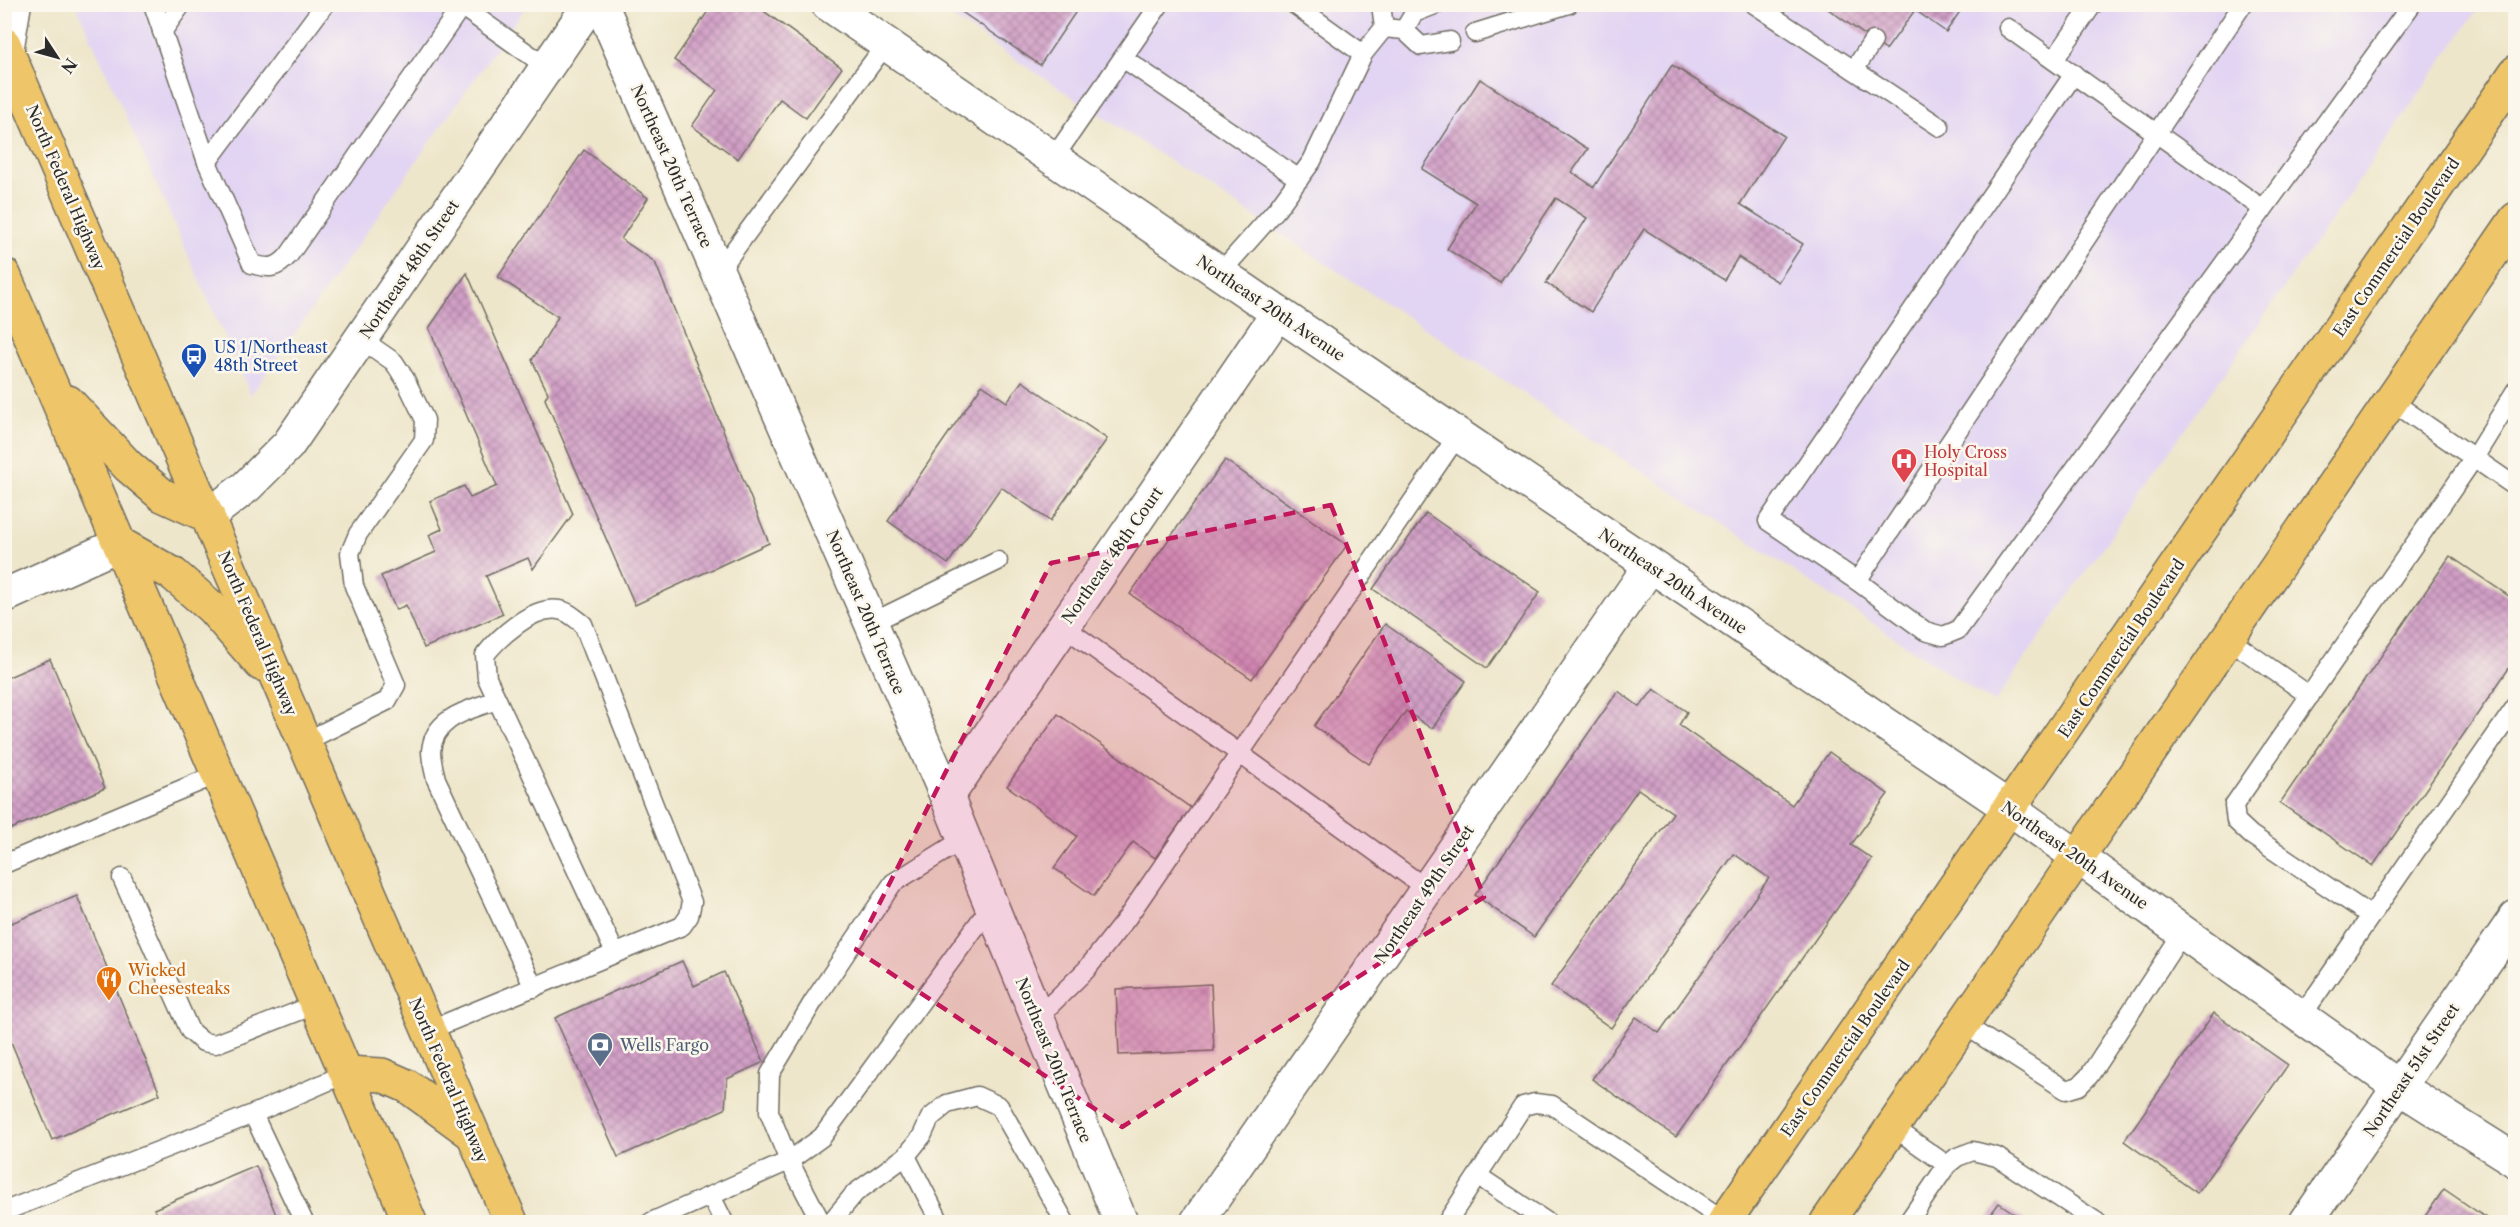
<svg xmlns="http://www.w3.org/2000/svg" width="2520" height="1227" font-family="'Libre Caslon Text',serif">
<style>
.built{fill:#e2d4f3}
.building{fill:url(#building-cross-hatch)}
.lines{fill:none;stroke-linecap:round;stroke-linejoin:round}
.service-casing{stroke:#6f6c63;stroke-width:21}
.minor-casing{stroke:#6f6c63;stroke-width:36}
.primary-casing{stroke:#6f6c63;stroke-width:36}
.service{stroke:#fff;stroke-width:18}
.minor{stroke:#fff;stroke-width:33}
.primary{stroke:#eec569;stroke-width:33}
.marked{fill:#c2185b;fill-opacity:0.2;stroke:#c2185b;stroke-width:4.5;stroke-dasharray:12 8;stroke-linejoin:round}
.labels{text-anchor:middle;stroke-width:5;stroke-linejoin:round;paint-order:stroke}
.street-label{font-size:16px;fill:#2b2b2b;stroke:#fbf7ec}
.transit-label{font-size:16px;fill:#164399;stroke:#fbf7ec;text-anchor:start}
.health-label{font-size:16px;fill:#be3a42;stroke:#fbf7ec;text-anchor:start}
.food-label{font-size:16px;fill:#c56008;stroke:#fbf7ec;text-anchor:start}
.service-label{font-size:16px;fill:#4e5e75;stroke:#fbf7ec;text-anchor:start}
</style>
<defs>
<pattern id="building-cross-hatch" width="8" height="8" patternUnits="userSpaceOnUse" patternTransform="scale(1.5)"><rect width="8" height="8" fill="#d19fc6"/><path d="M0 0l8 8M0 8l8-8" fill="none" stroke="#aa82a1"/></pattern>
</defs>
<rect width="100%" height="100%" fill="#fbf7ec"/>
<filter id="ink" filterUnits="userSpaceOnUse"><feTurbulence type="fractalNoise" baseFrequency=".0167" numOctaves="2"/><feDisplacementMap in="SourceGraphic" scale="12" xChannelSelector="R" yChannelSelector="G"/><feConvolveMatrix kernelMatrix="1 2 1 2 8 2 1 2 1" color-interpolation-filters="sRGB"/></filter>
<filter id="wash" filterUnits="userSpaceOnUse"><feTurbulence type="fractalNoise" baseFrequency=".008" numOctaves="4" result="noise"/><feDisplacementMap in="SourceGraphic" scale="24" xChannelSelector="R" yChannelSelector="G"/><feGaussianBlur stdDeviation="1.35" result="paint"/><feColorMatrix in="noise" values="0 0 0 0 0 0 0 0 0 0 0 0 0 0 0 0 0 1.4 0 .05"/><feComposite in="paint" operator="in"/></filter>
<g filter="url(#wash)">
<rect width="100%" height="100%" fill="#eee6ca"/>
<g class="built">
<polygon points="76,5 527,5 251,395"/>
<polygon points="933,5 2481,5 1994,703"/>
</g>
<g id="blocks">
<g class="building">
<polygon points="713,4 754,4 842,68 806,118 780,99 738,159 692,126 717,90 674,60"/>
<polygon points="950,4 1081,4 1040,65"/>
<polygon points="1821,4 1965,4 1946,32 1915,10 1886,50"/>
<polygon points="1672,65 1784,136 1740,204 1803,244 1778,282 1738,257 1724,280 1644,229 1591,312 1546,283 1587,218 1556,198 1500,283 1447,249 1476,203 1422,169 1480,79 1588,149 1572,172 1594,187"/>
<polygon points="584,150 648,198 621,239 655,262 769,543 635,605 545,399 548,393 532,360 558,317 498,277"/>
<polygon points="467,273 573,514 533,569 528,558 486,576 503,614 424,648 406,605 396,610 381,576 436,552 429,535 442,529 430,501 464,486 470,498 497,486 429,328"/>
<polygon points="1022,381 1107,439 1050,521 1001,487 948,564 888,521 982,385 1007,402"/>
<polygon points="1225,460 1347,545 1252,679 1130,594"/>
<polygon points="1426,513 1540,592 1487,668 1373,589"/>
<polygon points="2450,556 2516,601 2516,658 2373,866 2280,803"/>
<polygon points="1385,624 1466,681 1432,729 1406,711 1369,764 1314,726"/>
<polygon points="50,659 105,788 4,832 4,679"/>
<polygon points="1654,689 1687,712 1679,725 1792,805 1829,752 1888,794 1851,845 1872,859 1676,1137 1592,1079 1636,1017 1659,1033 1769,878 1734,854 1611,1028 1551,986 1673,813 1638,789 1534,937 1475,895 1618,691 1640,707"/>
<polygon points="1058,714 1191,808 1155,858 1133,842 1094,896 1054,868 1077,836 1007,786"/>
<polygon points="77,896 160,1094 52,1140 4,1025 4,926"/>
<polygon points="682,961 694,986 724,972 764,1062 727,1079 725,1109 618,1157 555,1018"/>
<polygon points="1211,984 1214,1051 1119,1055 1116,989"/>
<polygon points="2214,1013 2288,1065 2197,1193 2124,1141"/>
<polygon points="256,1166 279,1222 160,1222 154,1209"/>
<polygon points="2444,1189 2492,1222 2421,1222"/>
<polygon points="1999,1203 2027,1222 1985,1222"/>
</g>
</g>
</g>
<g filter="url(#ink)">
<use href="#blocks" fill-opacity="0" stroke="#6f6c63" stroke-width="1.5"/>
<g class="lines">
<g class="service-casing">
<g id="service">
<polyline points="153,4 207,162"/>
<path d="M325,4l-118,158 45,102c17,5 25,5 37,-9l174,-251"/>
<polyline points="458,4 547,67"/>
<polyline points="1294,4 1363,54"/>
<polyline points="1754,4 1940,127"/>
<polyline points="1384,28 1404,30 1421,46 1450,41"/>
<polyline points="2008,28 2263,209"/>
<polyline points="1404,30 1414,13 1437,4"/>
<polyline points="162,32 182,4"/>
<polyline points="1475,33 1569,4"/>
<polyline points="13,58 22,4"/>
<polyline points="1123,58 1299,179"/>
<polyline points="2054,60 2093,4"/>
<polyline points="1854,70 1873,41"/>
<polyline points="2074,74 1768,521 1857,581 1925,631 1943,636 1958,630 2412,4"/>
<polyline points="1053,159 1160,4"/>
<polyline points="718,272 886,44"/>
<polyline points="1220,273 1277,209 1312,161 1363,54 1384,28 1381,4"/>
<polyline points="2390,400 2516,487"/>
<polyline points="1857,581 2243,4"/>
<polyline points="871,623 998,561"/>
<polyline points="1063,626 1427,889"/>
<polyline points="2227,638 2310,696"/>
<path d="M497,700c-27,10 -63,16 -66,51 0,9 3,19 5,28l98,209"/>
<polyline points="304,742 387,701 396,685 354,586 350,553 358,534 424,440 425,420 405,379 394,362 361,339"/>
<polyline points="4,864 218,774"/>
<polyline points="122,878 190,1031 203,1042 215,1044 317,1004"/>
<polyline points="2371,916 2251,835 2236,821 2234,805 2474,458 2516,390"/>
<polyline points="2301,1017 2516,706"/>
<polyline points="1037,1018 1086,970 1127,918 1458,435"/>
<polyline points="1963,1024 2066,1090 2079,1086 2089,1076 2183,932"/>
<path d="M427,1031l255,-105 7,-10 3,-14 -109,-278c-7,-5 -15,-13 -24,-14 -26,-4 -59,26 -74,45l2,23 128,275"/>
<polyline points="253,1114 304,1222"/>
<polyline points="1893,1127 1947,1165"/>
<polyline points="906,1156 940,1222"/>
<polyline points="1478,1176 1547,1222"/>
<polyline points="711,1196 724,1222"/>
<polyline points="10,1209 253,1114 347,1073"/>
<polyline points="651,1222 789,1161 822,1137 991,906"/>
<polyline points="821,1222 789,1161 769,1112 770,1074 813,1002 893,883 964,839"/>
<polyline points="831,1222 855,1193 906,1156 922,1136 930,1118 947,1104 977,1096 999,1106 1065,1222"/>
<polyline points="1447,1222 1523,1106 1535,1103 1552,1105 1725,1221"/>
<polyline points="1908,1222 1947,1165 1957,1157 1973,1151 1997,1157 2097,1222"/>
</g>
</g>
<g class="minor-casing">
<g id="minor">
<polyline points="601,4 947,797 1121,1222"/>
<polyline points="828,4 1278,313 2011,809 2399,1087 2516,1161"/>
<polyline points="208,516 246,487 288,445 590,4"/>
<polyline points="4,596 120,544"/>
<polyline points="947,797 1278,313"/>
<polyline points="1197,1222 1650,566"/>
<polyline points="2306,1222 2516,917"/>
</g>
</g>
<g class="primary-casing">
<g id="primary">
<polyline points="4,44 511,1222"/>
<polyline points="4,275 410,1222"/>
<polyline points="68,402 128,466 162,495 208,516"/>
<polyline points="120,544 173,574 212,608 261,664"/>
<polyline points="347,1073 382,1075 407,1086 470,1132"/>
<polyline points="1724,1222 2516,72"/>
<polyline points="1827,1222 2516,219"/>
</g>
</g>
<use href="#service" class="service"/>
<use href="#minor" class="minor"/>
<use href="#primary" class="primary"/>
</g>
</g>
<path class="marked" d="M1331,505l153,392 -362,230 -266,-177 195,-387z"/>
<defs>
<g id="bus-pin" transform="scale(1.35)"><path d="M0 17L-7.5 6A9.5 9.5 0 1 1 7.5 6Z" fill="#1a4fb4" stroke="#fbf7ec"/><path d="M-5-6H5V4H4V6H2V4H-2V6H-4V4H-5ZM-3.5-4V0h7V-4ZM-3.5 1.2v1.5H-2V1.2ZM2 1.2v1.5H3.5V1.2Z" fill="#fff"/></g>
<g id="hospital-pin" transform="scale(1.35)"><path d="M0 17L-7.5 6A9.5 9.5 0 1 1 7.5 6Z" fill="#e0444e" stroke="#fbf7ec"/><path d="M-5-5h3v3.5h4V-5h3V5h-3V1.5h-4V5h-3Z" fill="#fff"/></g>
<g id="restaurant-pin" transform="scale(1.35)"><path d="M0 17L-7.5 6A9.5 9.5 0 1 1 7.5 6Z" fill="#e8710a" stroke="#fbf7ec"/><path d="M-5-6h1v4h1v-4h1v4h1v-4h1v5L-1.5 .5V6h-2V.5L-5-1ZM5-6V6H3V1.5H1.5Q1.5-4 5-6Z" fill="#fff"/></g>
<g id="bank-pin" transform="scale(1.35)"><path d="M0 17L-7.5 6A9.5 9.5 0 1 1 7.5 6Z" fill="#5c6f8a" stroke="#fbf7ec"/><path d="M-6-4H6V4H-6ZM0-2.3a2.3 2.3 0 1 0 0 4.6a2.3 2.3 0 1 0 0-4.6Z" fill="#fff"/></g>
</defs>
<g fill-rule="evenodd">
<use href="#bus-pin" x="194" y="356"/>
<use href="#hospital-pin" x="1904" y="461"/>
<use href="#restaurant-pin" x="109" y="979"/>
<use href="#bank-pin" x="600" y="1045"/>
</g>
<g class="labels">
<g class="street-label">
<text transform="translate(672 166) rotate(66)" y="6">Northeast 20th Terrace</text>
<text transform="translate(66 187) rotate(67)" y="6">North Federal Highway</text>
<text transform="translate(2396 247) rotate(-56)" y="6">East Commercial Boulevard</text>
<text transform="translate(409 269) rotate(-56)" y="6">Northeast 48th Street</text>
<text transform="translate(1271 308) rotate(34)" y="6">Northeast 20th Avenue</text>
<text transform="translate(1112 555) rotate(-55)" y="6">Northeast 48th Court</text>
<text transform="translate(1673 581) rotate(34)" y="6">Northeast 20th Avenue</text>
<text transform="translate(866 612) rotate(67)" y="6">Northeast 20th Terrace</text>
<text transform="translate(258 633) rotate(67)" y="6">North Federal Highway</text>
<text transform="translate(2121 648) rotate(-56)" y="6">East Commercial Boulevard</text>
<text transform="translate(2075 855) rotate(35)" y="6">Northeast 20th Avenue</text>
<text transform="translate(1424 894) rotate(-56)" y="6">Northeast 49th Street</text>
<text transform="translate(1845 1048) rotate(-55)" y="6">East Commercial Boulevard</text>
<text transform="translate(1054 1060) rotate(68)" y="6">Northeast 20th Terrace</text>
<text transform="translate(2411 1070) rotate(-56)" y="6">Northeast 51st Street</text>
<text transform="translate(449 1080) rotate(67)" y="6">North Federal Highway</text>
</g>
<g class="transit-label">
<text x="214" y="353">US 1/Northeast<tspan x="214" dy="18">48th Street</tspan></text>
</g>
<g class="health-label">
<text x="1924" y="458">Holy Cross<tspan x="1924" dy="18">Hospital</tspan></text>
</g>
<g class="food-label">
<text x="128" y="976">Wicked<tspan x="128" dy="18">Cheesesteaks</tspan></text>
</g>
<g class="service-label">
<text x="620" y="1051">Wells Fargo</text>
</g>
</g>
<rect width="2520" height="1227" fill="none" stroke="#fbf7ec" stroke-width="24"/>
<g transform="translate(57 57) rotate(126)" stroke="#fbf7ec" stroke-width="4.5" paint-order="stroke">
<path d="M0-4.5L10 22L0 15L-10 22Z" fill="#2b2b2b"/>
<text y="-9" font-size="16" font-weight="bold" text-anchor="middle" fill="#2b2b2b">N</text>
</g>
</svg>
